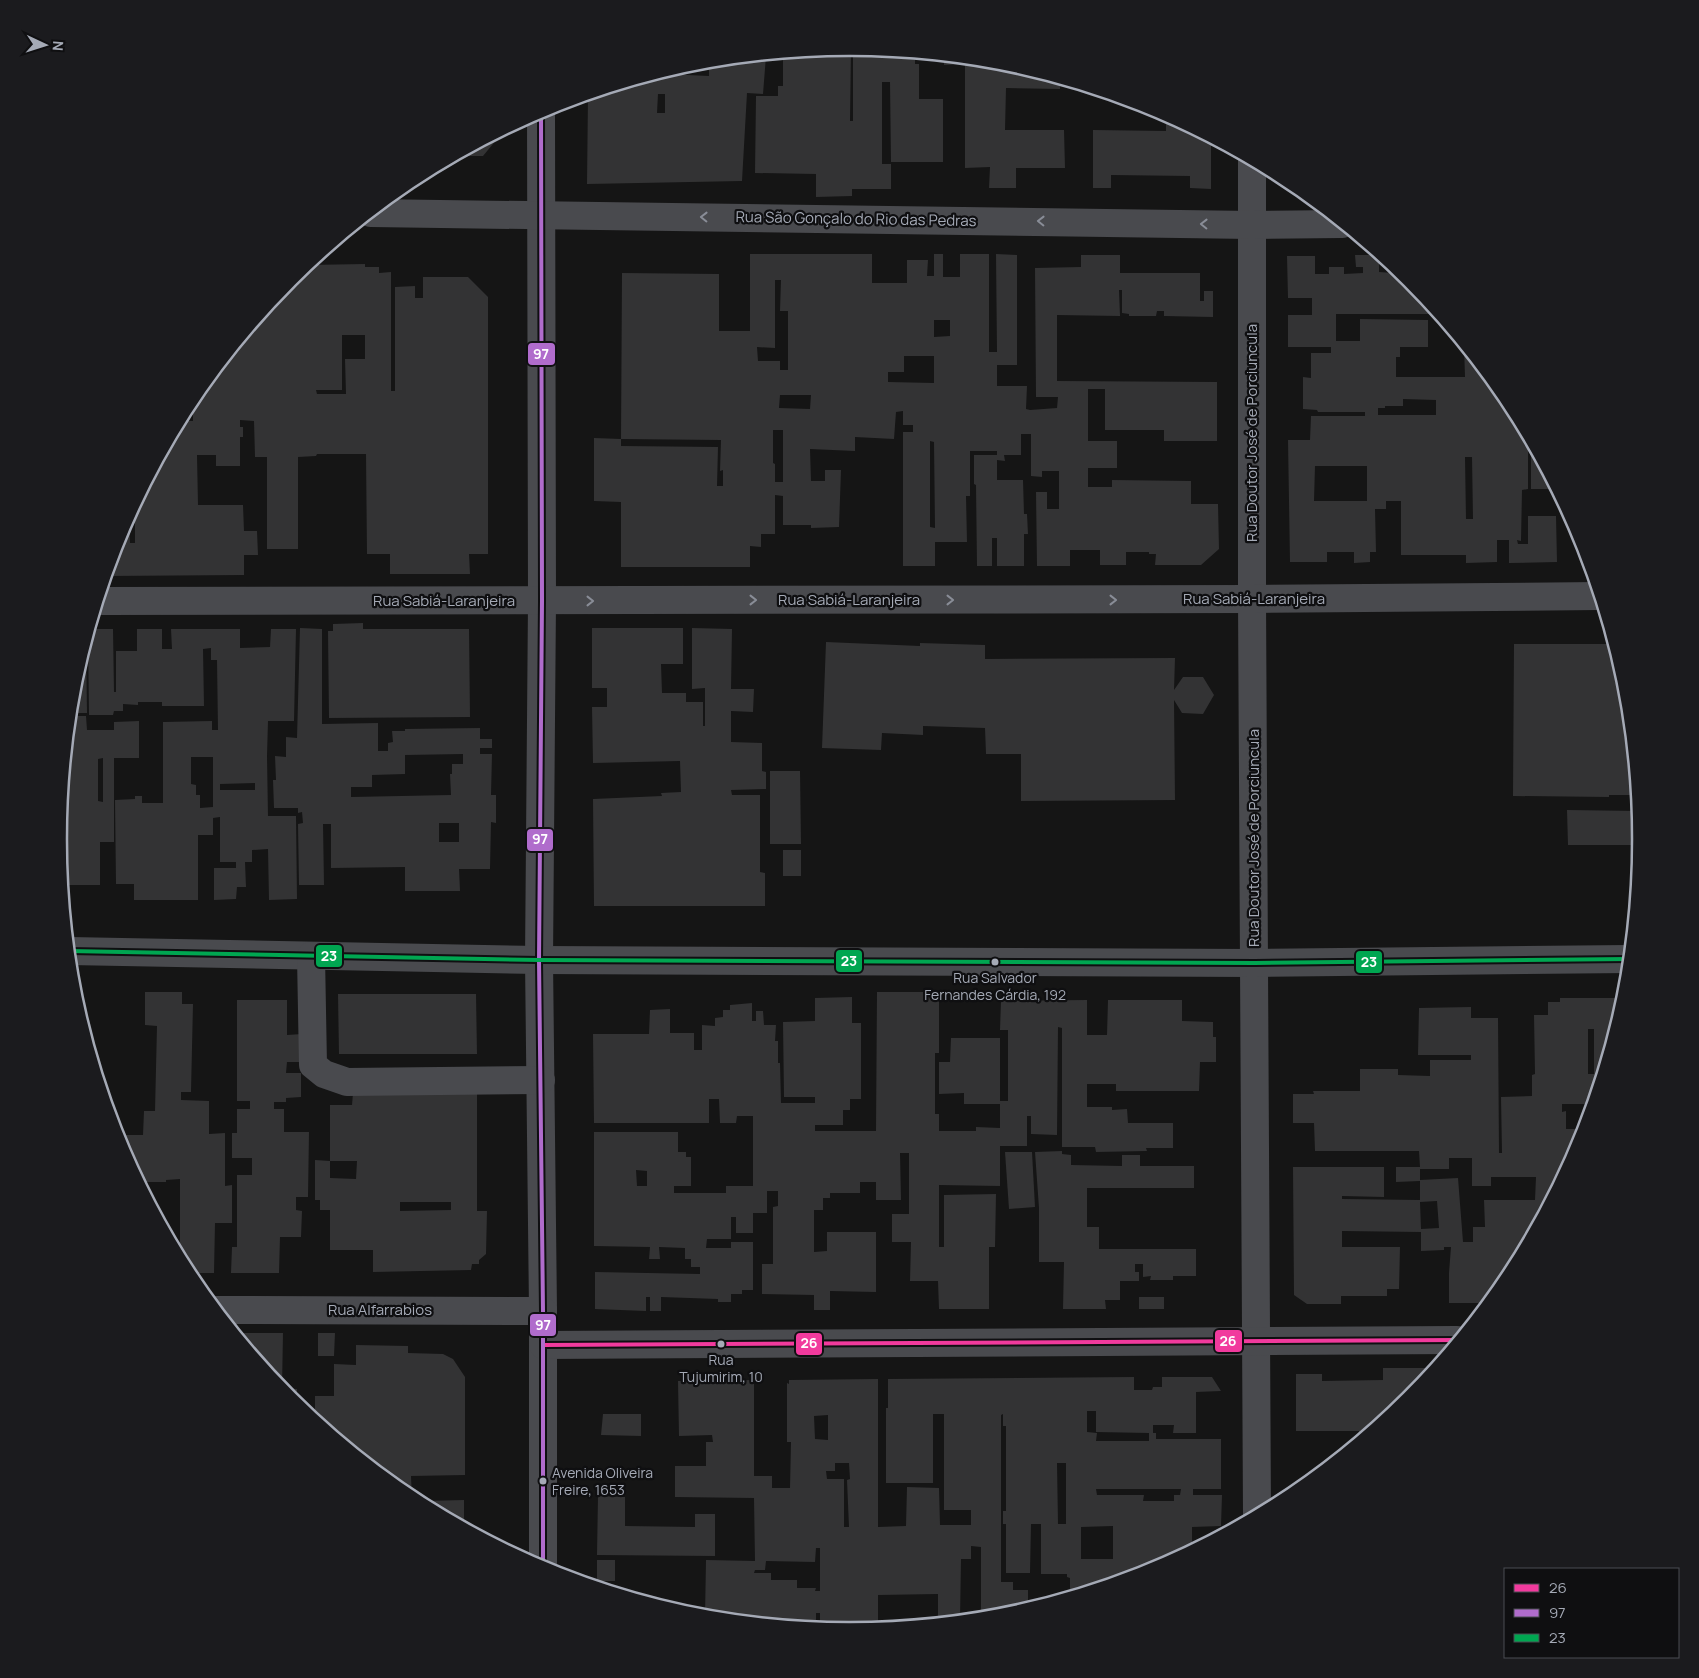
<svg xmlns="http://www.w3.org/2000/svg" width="1699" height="1678" font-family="Manrope,sans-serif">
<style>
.building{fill:#333334;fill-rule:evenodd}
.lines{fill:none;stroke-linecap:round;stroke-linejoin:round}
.minor{stroke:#494a4e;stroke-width:28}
.bus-1-casing{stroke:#0f0f11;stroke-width:8}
.bus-2-casing{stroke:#0f0f11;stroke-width:8}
.bus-3-casing{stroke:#0f0f11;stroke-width:8}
.bus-1{stroke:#f13a9d;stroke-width:4}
.bus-2{stroke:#b06ccc;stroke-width:4}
.bus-3{stroke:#00a651;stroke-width:4}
.oneway{stroke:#898d97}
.bus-dot{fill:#a5aab6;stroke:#0f0f11;stroke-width:2}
.labels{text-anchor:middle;stroke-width:4.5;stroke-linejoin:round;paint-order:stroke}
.bus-label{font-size:14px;fill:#a5aab6;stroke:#0f0f11}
.street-label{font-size:15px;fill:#a5aab6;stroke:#0f0f11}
.rim{fill:none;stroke:#a5aab6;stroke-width:2.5}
.line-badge{stroke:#0f0f11;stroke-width:2}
.badge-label{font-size:14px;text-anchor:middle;font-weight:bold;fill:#fff}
</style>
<rect width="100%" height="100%" fill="#151515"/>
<g class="building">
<polygon points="851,48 850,121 853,121 853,48 915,54 915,64 919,64 919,99 943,99 943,162 891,162 890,82 882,82 882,164 891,164 891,189 852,189 852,196 816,197 816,174 755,173 756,96 778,96 778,86 783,86 783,54"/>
<path d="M766,56l-3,38 -16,-1 -5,88 -155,3 1,-89 77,-23v2l44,2v-10h3v-5zM658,94h7v19h-8z"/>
<polygon points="944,57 1004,63 1060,80 1060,89 1006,88 1005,130 1064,130 1065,168 1016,168 1016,188 989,188 990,167 965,168 965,64 944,65"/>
<polygon points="1166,115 1211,139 1211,189 1190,188 1190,176 1111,175 1111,188 1093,188 1093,130 1166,131"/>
<polygon points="497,134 497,139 483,156 457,156"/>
<path d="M750,254h122v29h35v-23h21l-1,16h7v-22h9v23h17v-23h29v98h8l-1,-98 21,1v110h-20v21h30l-1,23 4,1 27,-2 1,-11h-22l-1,-129 46,-1v-12h39v18h80v28h4v-10h9v26l-49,-1v-5h-7l-1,5h-27v-2l-7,-1v-23h-3l1,26 -63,-1v66l160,1v59h-53v-11h-59v-41h-17v52h29v27h-29v19h24v-7l79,1v23h27l1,45 -18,16h-46l1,-11h-7v-2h-23v13h-26v-15h-30v16h-33l-1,-74h11v17h12v-38h-17v6l-11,-1v-42h-10v21h-17l1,6 -8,-1v20h26l1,34h3l1,20h-4v32h-27v-28h-5v28h-15l-1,-81 -2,-1v-29h23v-4h-27v45h-4l1,46h-32v24h-32v-134h10v-7h-10v-14l-7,1 -2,27 -39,-2v14l-45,-2 1,32h14v-11h16l-2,57 -28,1v-3h-28v-29l-8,-1v39h-14v13l-11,-1v21h-129v-65l-27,-1v-63l27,1v7l97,1 -1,39h6v-16l-3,1 1,-31 -100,-1 1,-166 97,1v57h31zM775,280h6l-1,31h8v59h-8v-9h-22l-1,-14 18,1zM934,320h16v16l-16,1zM904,356h30v27l-46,-1v-10h16zM780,395h31l-1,14 -31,-1zM773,430h10v52h-8v-18l-2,-1zM930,441l4,1 1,86 -5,-1z"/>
<path d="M1355,255h24v17l14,1v-7l16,14 29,34h-102v27h24v-22l68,1v27h-28v10h-4v20h69l-1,-31 44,54 48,89h-25v-45h-3v45l-6,1 -1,51 -4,-1 1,4h10v-28h28l1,46 -48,1v-23h-12v22l-31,1v-8h-65v-54h-15v8h-11l1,43h-6v10l-16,1v-11h-27v10h-37l-2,-122h22l1,-24h54v-4h-47l-1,-2 -14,-1v-32l8,1v-25h20v-6h-43v-32h24v-17h-24l-1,-42h28v18h14v-7h15v7l19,-1v-6h-7zM1403,399l33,1v15h-58v-7h7v-2h18zM1465,457h7l1,62h-7zM1315,466h52v35h-53z"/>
<path d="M365,264v3h14v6l12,-1v119h4v-104l20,-1v12h8v-21h45l20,20v257h-19l1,20h-80v-20h-23l-1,-100h-49l-1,2 -18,1v92h-31v-92h-12l-1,-36 -14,-1v7h3v10h-3v29h-24v-11h-19l1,50h45l1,26h13l1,24h-14v20l-138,1 12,-40 11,-21 1,28h5v-38l45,-84h13v-10h-8l7,-12 98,-120 18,-14zM342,335h23v24h-20l1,35h-29l-1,-4h26z"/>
<polygon points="363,623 363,629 469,629 470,717 329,718 328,631 333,631 333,624"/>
<path d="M300,628l22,1v95l56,-1v28h10v-8l5,-1 -1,-11h13v-2l75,-1v11h12v9h-12v6h12l-1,41h5v28l-5,-1 -1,47h-31l1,22h-55v-24l-74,1v-44h-8l1,61h-25l-1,-61 5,-1 -1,-11 -4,1v-5h-24l-1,-28h3l-1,-24 11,1v-20l11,1zM463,754v10h-11v10h-2l1,21 -100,2v-10h21v-12l33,-1v-19zM439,823h20v19h-20z"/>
<polygon points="592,628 683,628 683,664 661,664 662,693 686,693 686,702 703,702 703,726 705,726 705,688 692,689 692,628 732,629 731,689 754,689 753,712 731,711 731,742 762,743 762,771 766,772 766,789 731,790 732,795 760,795 760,872 765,873 765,906 594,906 593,799 662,796 661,793 681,792 680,761 593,763 592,707 607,707 607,688 592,688"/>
<path d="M90,629h23l1,63h2v-41h21v-22h25v20h10l-1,-20h69v19l30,-1 1,-18h25l-2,92h-26l-1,35 1,60h28l1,83 -28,1 -1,-51 -16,1v12h-7l1,25h-9l-1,12 -22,1v-32h22v-6h-16v-45l-7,1v17h-15v65h-64v-16h-18l-1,-84 20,-1v-3h7v7h21v-81l49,-1v9h6l-1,-70h-6v-12l-8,1 1,57h-42v-4h-24v3l-15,-1v7h-9l-1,4h-24l-1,-81zM191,757h22v50l-13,1v-13h-4v-10l-5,-1zM255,783v7h-35v-6z"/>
<polygon points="826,642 920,646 920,643 985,645 985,659 1175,658 1174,690 1183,677 1203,677 1214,695 1203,714 1182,713 1174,700 1175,800 1021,801 1021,754 986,754 985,728 923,726 923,735 882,733 881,750 822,748"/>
<polygon points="86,643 87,713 70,713 73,684"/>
<polygon points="1514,644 1609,644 1609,645 1614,645 1626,685 1637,795 1609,795 1609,797 1513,796"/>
<path d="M70,716h16l1,14h27v-8l25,-1v37h-25v84h-14v43h-36l-1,4 -5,-50zM103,758v44l-5,-1v-42z"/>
<polygon points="770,771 800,771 801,844 770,844"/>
<polygon points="1567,810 1638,811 1640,845 1568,845"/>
<rect x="783" y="850" width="18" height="26"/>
<polygon points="145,992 182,992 182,1004 193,1004 191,1092 181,1092 181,1100 209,1101 209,1134 225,1133 225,1186 232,1185 232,1223 215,1223 214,1273 189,1273 180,1258 180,1179 166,1180 166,1182 140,1182 132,1167 132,1157 127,1157 116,1135 143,1135 144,1111 155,1111 157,1026 145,1025"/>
<path d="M877,992h62v61h-4v61h4v17h37v-4l24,1v-24h-36v-11l-25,1v-32h11l1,-24h49v63h8v-71h-8l1,-29 86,-1v35h20l1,-35h74v21l31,1v15h3v25h-16l-1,29h-83v-7h-29v23h25v3l15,-1 1,14h45v25h-27l1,3 -51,1 -1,-5h-33v-119l-4,-1 -1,108 -26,-1v-18h-4v30h-27v40l-61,-1v62h5v-52l52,-1 -1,53h-6v62h-50l-1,-28h-28l1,-39h-19v-28h17v-61h-9l1,47h-25v-18h-16v11h-30v5h-7v12h-9v42l13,-1v-19h49v60l-46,-1v19h-16v-15l-52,-1v-30h11v-57l5,-1v-15h-11v22h-14v20h-17v-16h-5v22h-24l-1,9h25v-6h22v48h-11v4h-11v8h-13v-3l-57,-2v14h-11v-14h-4v14l-51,-2v-37l105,2v-7h-9v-8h-6v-11l-26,-1 1,12h-11l1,-12 -56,-1v-114h84v20h8v5h5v29h-17v7h52v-7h27v-70h-16l-1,7h-16l-1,-24h-10v24h-115l-1,-89h56l1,-24 20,-1v24h24v17h8v-25l13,1v-8l8,-1v-7h7v-5l22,-2v18h4v-10h7l1,14h12l-1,16h3v22h2l1,40h34v-6h-31l-1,-75 32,-1v-23l37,-1v26h9v76h-11v11h-7v15h-28v6h61zM636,1170l11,1v15h-10z"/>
<polygon points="338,994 476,994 477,1054 339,1054"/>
<path d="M1560,998h65l-33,106h-30v8l4,-1v18h12l1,17 -72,133 -19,24h-39v-30l2,-26h-7v3l-23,1v-19l-79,-1v16h58l-1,42h-12v7h-46v8h-34l-13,-9 -1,-128h91v30l-42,-1v3l78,1v-19l-24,1v-15h24l-1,-16h-104l-1,-28h-21v-29h21l-1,-3h47v-22h38v6l32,1v-16h41v-5h-53l1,-47 52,-1v11h27l1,135h3l-1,-56 31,-1v-21l3,-1 -1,-59h14v-13h12zM1588,1029h6v45h-6zM1449,1158h23v28h19v-9h45l-1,23h-51l1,27h-12v15h-10l-5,-64 -38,2v-11h29zM1437,1201l2,27 -18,1 -1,-27z"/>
<polygon points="237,1000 287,1000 287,1035 302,1034 301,1062 287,1062 286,1073 301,1073 301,1097 286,1098 286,1102 274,1102 274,1109 284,1109 284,1132 309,1132 308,1197 296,1197 296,1210 302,1211 301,1237 280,1237 279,1273 231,1273 232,1247 237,1247 237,1175 252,1175 252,1158 232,1158 232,1133 237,1133 237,1109 250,1109 250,1101 237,1101"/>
<path d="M477,1087v124h10l-1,43 -7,6v4h-7l-1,6 -98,2v-22h-43v-40h-10v-10h-5v-40l15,1v17l26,1 1,-18h-27v-56h22l1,-12zM400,1202h51v8l-51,1z"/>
<polygon points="1062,1151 1062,1154 1071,1155 1071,1165 1122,1166 1122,1155 1140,1155 1140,1166 1194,1166 1194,1188 1087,1188 1087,1227 1099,1227 1099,1249 1196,1249 1196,1276 1173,1276 1173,1280 1150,1280 1151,1276 1143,1277 1143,1264 1135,1264 1135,1272 1139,1272 1139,1281 1120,1281 1120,1300 1105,1300 1106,1309 1063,1309 1064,1262 1039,1262 1039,1208 1035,1152"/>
<polygon points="1005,1152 1032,1152 1035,1207 1009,1209"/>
<rect x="1139" y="1297" width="25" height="12"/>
<polygon points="236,1333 283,1333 282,1388 297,1389 297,1401 293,1401 290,1398"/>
<polygon points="318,1333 335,1333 334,1356 318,1356"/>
<polygon points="356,1345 408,1346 408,1353 443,1354 453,1359 465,1377 465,1475 411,1476 412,1498 315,1419 315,1396 334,1396 334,1364 356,1365"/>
<polygon points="1383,1368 1434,1368 1409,1399 1359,1440 1359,1431 1296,1431 1296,1374 1322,1374 1322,1381 1383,1380"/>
<path d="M1134,1377v13h18l1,-3h9v-10h50l9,14 -25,1v41h-23l1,-8h-21v8h3v6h65v50h-28v6h29l-1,31 -29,1v22l-40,21 -45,14h-12v4l-25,7v-17l-3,-1v-3h-26v-50h-10l-1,49h-24v-49h-3v-13h3v-85h-3v-12l-2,1v167h12v8h15v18l-24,7 -23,3v-71l-10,-1v13h-10l-1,61 -22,2v-28l-60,1v33l-29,2 -29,-2v-15h-4v14l-111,-11 1,-56 49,1 -1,-63 -79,-1v-31h31v-24h7l-1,-7 -33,1 -1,-55 76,-1v96h18v12h18l1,-46h-4v-59l2,1v-4l89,-1v148l28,-1 1,-39 32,1 1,37h31v-15h-27v-96h-11v69h-47v-75h2v-29zM1087,1411h9v21l53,1v8h-53l1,-8 -10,-1zM828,1415v25l-13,-1 -1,-23zM835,1463h14l1,16 -3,1 2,47h-5v-48h-17l-1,-8h9zM1057,1463h9v61h-8zM1096,1489h85l-1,6h-6v6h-31l1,-6h-47zM1113,1526v33h-32v-32zM816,1548h4v43h-5l1,-3h-19v-8h-26v-7h-17l1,-3h10l1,-9 49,1z"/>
<polygon points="603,1414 641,1414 641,1436 601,1435"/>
<polygon points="598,1496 625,1497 625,1526 695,1527 695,1514 715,1514 715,1556 597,1555"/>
<polygon points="464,1500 464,1523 459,1524 424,1505 424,1501"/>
<rect x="597" y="1560" width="18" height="21"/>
</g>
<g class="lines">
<g class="minor">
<polyline points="541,111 542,601 539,960 543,1311 543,1568"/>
<polyline points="1252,161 1252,599 1257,1514"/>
<polyline points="371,213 1252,225 1342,224"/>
<polyline points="99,601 1252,599 1599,596"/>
<polyline points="69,951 539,960 1255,963 1629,959"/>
<polyline points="311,956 313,1065 324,1074 347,1082 541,1080"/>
<polyline points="217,1310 543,1311"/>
<polyline points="543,1345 1457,1340"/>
</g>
<g class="bus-1-casing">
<polyline id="bus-1" points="543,1345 1457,1340"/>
</g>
<g class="bus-2-casing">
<polyline id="bus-2" points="541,111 542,601 539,960 543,1311 543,1568"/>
</g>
<g class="bus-3-casing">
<polyline id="bus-3" points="69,951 539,960 1255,963 1629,959"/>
</g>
<use href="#bus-1" class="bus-1"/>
<use href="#bus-2" class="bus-2"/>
<use href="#bus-3" class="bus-3"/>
</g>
<defs><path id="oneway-chevron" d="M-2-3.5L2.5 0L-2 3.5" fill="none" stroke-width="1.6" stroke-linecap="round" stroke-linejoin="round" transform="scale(1.25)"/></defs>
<g class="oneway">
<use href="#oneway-chevron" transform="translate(704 217) rotate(-179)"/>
<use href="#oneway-chevron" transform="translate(1041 221) rotate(-179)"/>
<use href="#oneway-chevron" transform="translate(1204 224) rotate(-179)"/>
<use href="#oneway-chevron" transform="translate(753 600)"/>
<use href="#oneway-chevron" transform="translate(950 600)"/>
<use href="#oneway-chevron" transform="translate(1113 600)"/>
<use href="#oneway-chevron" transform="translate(590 601)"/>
</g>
<g class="bus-dot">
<circle cx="995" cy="962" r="4.5"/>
<circle cx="721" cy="1344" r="4.5"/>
<circle cx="543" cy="1481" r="4.5"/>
</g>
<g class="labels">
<g class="bus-label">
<text x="995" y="983">Rua Salvador<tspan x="995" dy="17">Fernandes Cárdia, 192</tspan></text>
<text x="721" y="1365">Rua<tspan x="721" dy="17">Tujumirim, 10</tspan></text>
<text x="552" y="1478" text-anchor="start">Avenida Oliveira<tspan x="552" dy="17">Freire, 1653</tspan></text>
</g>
<g class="street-label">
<text transform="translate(856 219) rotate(1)" y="5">Rua São Gonçalo do Rio das Pedras</text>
<text transform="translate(1252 433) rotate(-90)" y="5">Rua Doutor José de Porciuncula</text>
<text x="1254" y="604">Rua Sabiá-Laranjeira</text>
<text x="849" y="605">Rua Sabiá-Laranjeira</text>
<text x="444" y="606">Rua Sabiá-Laranjeira</text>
<text transform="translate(1254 838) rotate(-90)" y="5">Rua Doutor José de Porciuncula</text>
<text x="380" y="1315">Rua Alfarrabios</text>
</g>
</g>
<path d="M0 0H1699V1678H0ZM849 56H850A782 782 0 0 1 1632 838V840A782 782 0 0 1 850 1622H849A782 782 0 0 1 67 840V838A782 782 0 0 1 849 56Z" fill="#1b1b1e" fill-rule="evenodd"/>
<path class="rim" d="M849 56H850A782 782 0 0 1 1632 838V840A782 782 0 0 1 850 1622H849A782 782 0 0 1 67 840V838A782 782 0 0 1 849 56Z"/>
<g class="line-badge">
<rect x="527" y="342" width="29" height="24" rx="5" fill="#b06ccc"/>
<rect x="526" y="828" width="28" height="24" rx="5" fill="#b06ccc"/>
<rect x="315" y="944" width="28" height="24" rx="5" fill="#00a651"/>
<rect x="835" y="949" width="28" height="24" rx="5" fill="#00a651"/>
<rect x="1355" y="950" width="28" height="24" rx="5" fill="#00a651"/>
<rect x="529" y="1313" width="28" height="24" rx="5" fill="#b06ccc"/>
<rect x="1214" y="1329" width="29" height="24" rx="5" fill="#f13a9d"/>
<rect x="795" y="1332" width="28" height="24" rx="5" fill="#f13a9d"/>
</g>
<g class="badge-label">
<text x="541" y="359">97</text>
<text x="540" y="844">97</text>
<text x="329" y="961">23</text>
<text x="849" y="966">23</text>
<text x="1369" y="967">23</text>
<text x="543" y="1330">97</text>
<text x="1228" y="1346">26</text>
<text x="809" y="1348">26</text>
</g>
<rect x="1504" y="1568" width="175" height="90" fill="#0f0f11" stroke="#4b4d53"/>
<rect x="1514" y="1584" width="25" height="8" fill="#f13a9d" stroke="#4b4d53"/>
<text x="1549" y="1593" font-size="15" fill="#a5aab6">26</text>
<rect x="1514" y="1609" width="25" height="8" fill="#b06ccc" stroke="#4b4d53"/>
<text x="1549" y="1618" font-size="15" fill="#a5aab6">97</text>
<rect x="1514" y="1634" width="25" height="8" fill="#00a651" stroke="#4b4d53"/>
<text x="1549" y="1643" font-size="15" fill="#a5aab6">23</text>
<g transform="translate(45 45) rotate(94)" stroke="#0f0f11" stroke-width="4" paint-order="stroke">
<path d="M0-4L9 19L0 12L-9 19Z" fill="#a5aab6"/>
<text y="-8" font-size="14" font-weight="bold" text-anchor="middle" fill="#a5aab6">N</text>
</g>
</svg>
